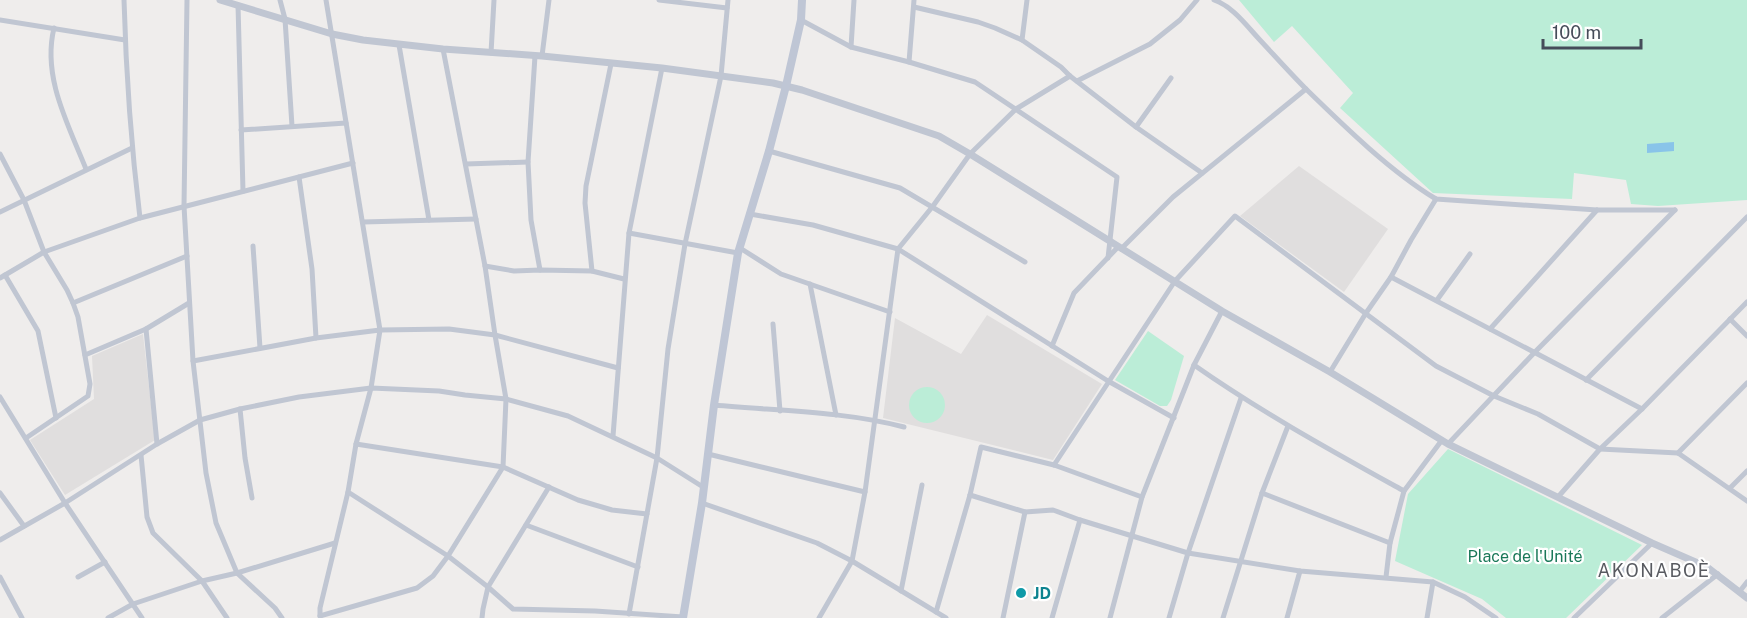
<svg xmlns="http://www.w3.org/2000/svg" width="1747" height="618" font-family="'Public Sans',sans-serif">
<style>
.education{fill:#e0dede}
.green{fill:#bbedd7}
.water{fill:#89c4e9}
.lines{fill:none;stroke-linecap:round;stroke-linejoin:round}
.minor{stroke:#c0c6d2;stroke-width:5}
.tertiary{stroke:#c0c6d2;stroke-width:7}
.secondary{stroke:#bfc6d5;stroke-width:8}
.culture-dot{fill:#0f9aa8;stroke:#fff;stroke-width:2}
.labels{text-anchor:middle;stroke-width:4.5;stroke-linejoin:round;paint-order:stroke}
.park-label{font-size:16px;fill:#197858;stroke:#fff}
.culture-label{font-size:16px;font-weight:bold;fill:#0d838f;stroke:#fff;text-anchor:start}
.neighbourhood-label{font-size:18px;letter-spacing:1.5px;fill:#595b61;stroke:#fff}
</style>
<rect width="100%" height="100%" fill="#efedec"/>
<g class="education">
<polygon points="1299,166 1388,229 1344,292 1240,216"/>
<polygon points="987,315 1102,384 1053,460 883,418 895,318 961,354"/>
<polygon points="143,334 155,440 65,495 30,440 94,399 92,356"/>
</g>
<g class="green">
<polygon points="1239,0 1747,0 1747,200 1658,206 1631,204 1626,180 1574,173 1572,199 1433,193 1340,108 1353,93 1292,26 1274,42"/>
<polygon points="1148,331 1184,356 1171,400 1167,406 1160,406 1115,380"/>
<circle cx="927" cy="405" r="18"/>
<polygon points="1448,449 1642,545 1566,618 1506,618 1482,599 1395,561 1408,494"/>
</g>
<polygon class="water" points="1674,142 1674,151 1647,153 1647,144"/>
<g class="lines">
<g class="minor">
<path d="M124,0c2,73 7,145 16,218"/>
<polyline points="187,0 184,206 193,361 206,473 216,523 237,573 275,608 282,618"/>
<polyline points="280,0 285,19 292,126"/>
<polyline points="659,0 727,8"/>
<path d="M1214,0c18,6 32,25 45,39 15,16 31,34 47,50 39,38 84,82 130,110l161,11h78"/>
<polyline points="238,5 243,191"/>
<polyline points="914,7 978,22 995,28 1022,40 1061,67 1070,76 1136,127 1202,173"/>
<polyline points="0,20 125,40"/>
<polyline points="801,20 851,47 909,62 975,82 1117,177 1108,258"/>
<path d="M54,28c-12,49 14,96 32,141"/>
<polyline points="1022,40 1027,0"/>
<polyline points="399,45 429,220"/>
<polyline points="851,47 854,0"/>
<polyline points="491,53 494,0"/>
<polyline points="535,56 528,162 531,220 540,270"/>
<polyline points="542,56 549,0"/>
<polyline points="909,62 914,0"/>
<polyline points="1077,81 1150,44 1180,20 1197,0"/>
<polyline points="1136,127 1171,78"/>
<polyline points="241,130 346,123"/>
<polyline points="769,151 900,188 1025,262"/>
<polyline points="0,154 24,200 44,252 67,290 73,303 78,317 90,384 88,396 26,438"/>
<polyline points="466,164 528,162"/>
<polyline points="299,177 312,269 316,338"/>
<polyline points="0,212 132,148"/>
<polyline points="750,214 813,225 898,249 1108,381 1174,418"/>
<polyline points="363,222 476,219"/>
<polyline points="629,233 738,253"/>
<polyline points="253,246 260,348"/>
<polyline points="740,248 781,274 890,312"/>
<polyline points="1121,249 1173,197 1306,89"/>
<polyline points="485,266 514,271 540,270 592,271 624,279"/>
<polyline points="592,271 585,203 586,186 611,64"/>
<polyline points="5,275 38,331 56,418"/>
<polyline points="1391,277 1642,409"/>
<polyline points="0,278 44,252 140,218 353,163"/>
<polyline points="810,284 836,415"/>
<polyline points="1437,300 1470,254"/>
<polyline points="73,303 187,256"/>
<polyline points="1730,319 1747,336"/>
<polyline points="773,324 780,411"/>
<polyline points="146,329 157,444"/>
<polyline points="1490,329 1597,210"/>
<polyline points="1052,346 1074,293 1118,247"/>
<polyline points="85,355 146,329 189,303"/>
<polyline points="193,361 316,338 380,330 449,329 495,335 618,368"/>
<path d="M1194,365c67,47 138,86 210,126"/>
<polyline points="1330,372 1366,313 1391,277 1411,240 1436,199"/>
<polyline points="1586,380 1747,217"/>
<polyline points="0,397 65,503 142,618"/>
<path d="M714,405c63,6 129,6 190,22"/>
<polyline points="240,409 245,458 252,498"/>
<polyline points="613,436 629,233 662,68"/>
<polyline points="356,444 503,467 578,500 612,510 647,514"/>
<polyline points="1448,444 1534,353 1675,210"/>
<polyline points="1678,453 1747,383"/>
<polyline points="708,454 865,492"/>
<polyline points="141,455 147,517 153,533 202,581 227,618"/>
<polyline points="1054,465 1175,281 1235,216 1436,366 1494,396 1538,414 1600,449 1678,453 1747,501"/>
<polyline points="1730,488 1747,471"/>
<polyline points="348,492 448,556 488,587 513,609 595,611 683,617"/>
<polyline points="0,493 24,526"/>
<polyline points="1262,493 1390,543"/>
<polyline points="970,495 1025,512 1053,510 1080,520 1188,553 1300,571 1433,582 1465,597 1496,618"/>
<polyline points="1558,497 1600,449 1642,409 1747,302"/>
<polyline points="702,503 817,543 852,561 946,618"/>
<polyline points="526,525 638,567"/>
<polyline points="0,540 65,503 157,444 200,420 240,409 299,397 371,388 439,391 465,395 506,399 568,416 657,458 703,487"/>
<polyline points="0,577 22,618"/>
<polyline points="78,577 105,562"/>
<polyline points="1386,577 1390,543 1404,491 1442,440"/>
<polyline points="901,591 922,485"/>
<polyline points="1740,591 1747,582"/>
<polyline points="936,612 970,495 981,447 1054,465 1142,497"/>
<polyline points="629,614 657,458 668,349 685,244 721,76 728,0"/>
<polyline points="320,616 417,588 433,576 448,556 503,467 506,399 495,335 485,266 443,49"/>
<polyline points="320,616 320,608 348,492 356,444 371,388 380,330 326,0"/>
<polyline points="108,618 133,604 202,581 237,573 335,543"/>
<polyline points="482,618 483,609 488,587 549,487"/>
<polyline points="819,618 852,561 865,492 898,249 933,206 970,154 1016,109 1070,76"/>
<polyline points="1003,618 1025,512"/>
<polyline points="1052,618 1080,520"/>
<polyline points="1110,618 1142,497 1194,365 1222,311"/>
<polyline points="1169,618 1188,553 1241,398"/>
<polyline points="1223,618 1262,493 1288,426"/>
<polyline points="1287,618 1300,571"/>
<polyline points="1427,618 1433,582"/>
<polyline points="1574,618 1652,543"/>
<polyline points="1662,618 1718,574"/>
</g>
<polyline class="tertiary" points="220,0 332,34 363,40 443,49 542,56 662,68 773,83 802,90 939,136 970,154 1222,311 1330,372 1448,444 1652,543 1707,567 1747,598"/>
<polyline class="secondary" points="683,618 702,503 714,405 738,253 769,151 786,86 801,20 802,0"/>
</g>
<circle class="culture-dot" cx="1021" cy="593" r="6"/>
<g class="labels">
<g class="park-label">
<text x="1525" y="562">Place de l'Unité</text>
</g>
<g class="culture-label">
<text x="1033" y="599">JD</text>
</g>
<g class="neighbourhood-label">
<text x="1654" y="577">AKONABOÈ</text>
</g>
</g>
<path d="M1543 39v9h98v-9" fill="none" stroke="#454c59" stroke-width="3"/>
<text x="1552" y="39" font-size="18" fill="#454c59" stroke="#ffffff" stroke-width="4.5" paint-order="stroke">100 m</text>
</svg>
